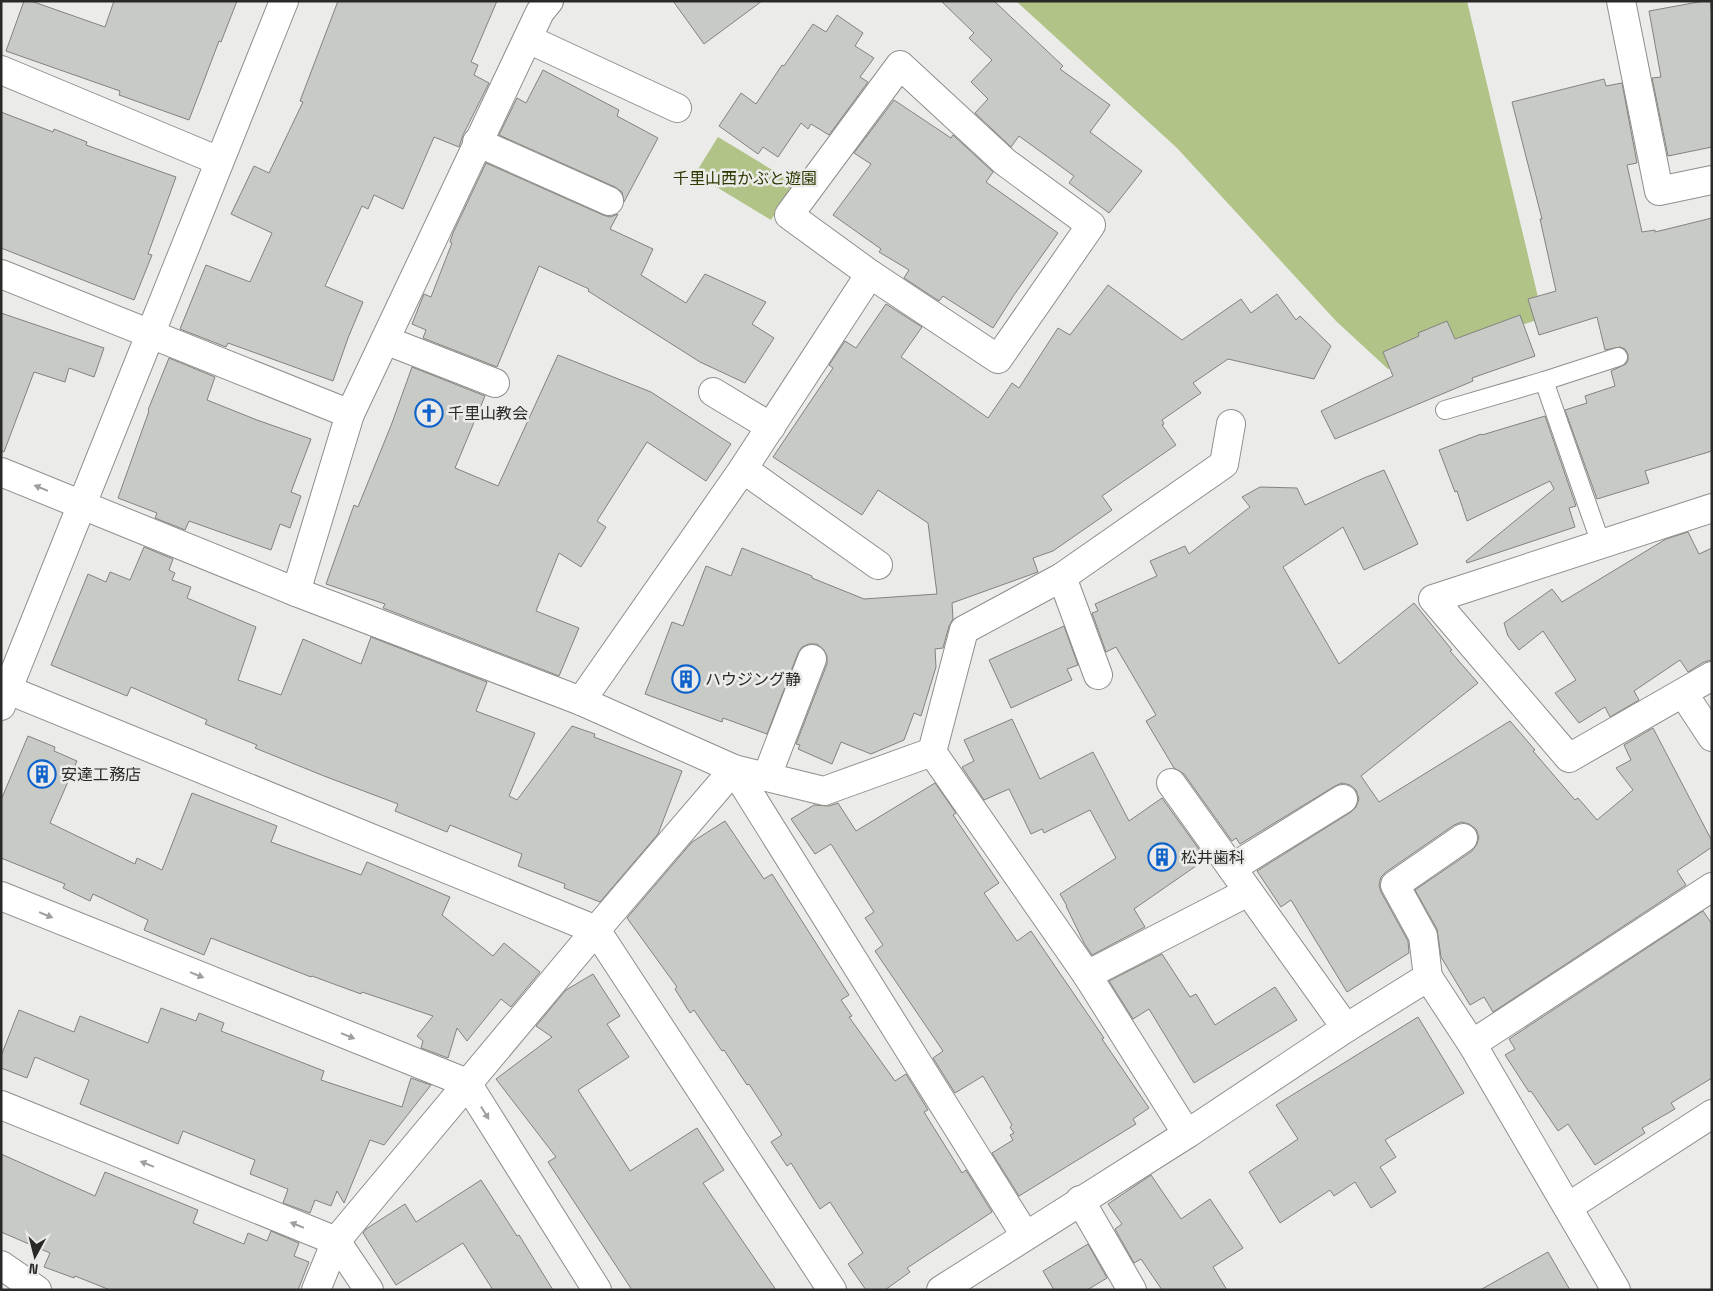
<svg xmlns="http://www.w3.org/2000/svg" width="1713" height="1291" font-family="'Space Grotesk','Noto Sans JP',sans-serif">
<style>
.green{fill:#b1c387}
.building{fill:#c8cac6;stroke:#828380}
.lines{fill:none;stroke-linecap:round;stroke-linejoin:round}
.lane-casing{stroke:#8e8f8c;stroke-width:20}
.street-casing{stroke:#8e8f8c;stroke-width:30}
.lane{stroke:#fff;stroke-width:18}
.street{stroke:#fff;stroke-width:28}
.oneway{fill:#9f9f9e}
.labels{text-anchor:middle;stroke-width:5;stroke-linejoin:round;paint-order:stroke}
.park-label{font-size:16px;fill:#2e3a03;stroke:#ebece9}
.poi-label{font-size:16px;fill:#292928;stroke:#ebece9;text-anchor:start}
</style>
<rect width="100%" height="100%" fill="#ebece9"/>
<g class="green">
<polygon points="1016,1 1467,1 1543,318 1388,369 1336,321 1177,148"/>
<polygon points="718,137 794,183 771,220 695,174"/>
</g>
<g class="building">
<polygon points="24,1 31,1 105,27 114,1 237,1 221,42 219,41 189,120 119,95 120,91 6,51"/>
<polygon points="338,1 497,1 471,62 478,65 474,75 489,83 463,135 459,147 434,137 403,209 374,195 368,209 362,206 325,286 363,302 348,338 333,381 228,343 226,347 180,329 206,265 250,282 272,233 231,214 254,166 269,173 303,102 300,101"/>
<polygon points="673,1 762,1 704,44"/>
<polygon points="941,1 994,1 1063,66 1060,69 1110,105 1090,132 1142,171 1109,213 1069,183 1074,176 1019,136 1011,147 975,113 988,99 971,82 992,60 969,38 974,33"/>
<polygon points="1704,1 1710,1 1712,15 1712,147 1668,156 1652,78 1661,77 1649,11"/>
<polygon points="837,15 863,33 855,46 874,58 860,77 868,82 829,135 811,124 808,129 801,123 778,157 763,147 758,154 719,126 741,93 756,104 782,65 784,66 813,24 826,32"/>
<polygon points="543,70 619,110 617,116 658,138 624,202 622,192 615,187 499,135 517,98 526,103"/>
<polygon points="1604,79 1606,86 1622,83 1637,163 1627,165 1642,232 1655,230 1655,232 1712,218 1712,451 1645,471 1649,483 1597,499 1565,410 1587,403 1585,396 1615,386 1611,371 1626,364 1628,360 1628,354 1625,349 1620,347 1605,350 1597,317 1539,335 1528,299 1556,291 1540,219 1542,219 1512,102"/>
<polygon points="894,100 951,138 953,135 993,172 986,182 1058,233 1014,295 993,328 943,296 939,301 904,278 909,270 879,252 881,249 833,215 871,164 854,153"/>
<polygon points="1,112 53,132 54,129 87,142 86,145 176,177 148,254 152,255 134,300 1,248"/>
<polygon points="486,163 603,215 610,217 618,214 610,229 653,249 641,275 686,303 705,274 766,302 752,324 774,338 745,383 700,362 588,291 589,289 539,266 497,367 423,338 426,330 412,324 424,294 431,297 452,243 450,242 453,233"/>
<polygon points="1108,285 1182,340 1241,299 1251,313 1277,294 1296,320 1300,316 1331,346 1314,379 1228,359 1193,383 1201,393 1162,420 1164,424 1162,425 1176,445 1102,496 1112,510 1053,551 1033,558 1038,572 952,603 953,619 949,626 943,648 935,649 936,667 921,716 914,713 904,740 871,754 841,742 832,764 798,749 800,745 796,744 827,664 827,656 824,650 817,644 809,644 802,647 798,653 767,734 723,718 722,722 645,694 672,622 683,626 706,566 731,576 742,548 812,576 812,578 864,599 937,594 928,523 878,490 862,515 773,457 833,368 829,365 845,341 856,348 886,304 922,327 901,357 988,418 1012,383 1019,388 1058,328 1070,335"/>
<polygon points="1,313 104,348 94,377 69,368 65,382 34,372 4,452 1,451"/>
<polygon points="1520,315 1535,356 1472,378 1473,381 1335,439 1321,411 1393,376 1383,352 1419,336 1418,333 1447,321 1455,339"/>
<polygon points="558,355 651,392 731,444 706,481 647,442 597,521 606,527 581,567 559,553 536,611 579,628 559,676 383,608 385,604 326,584 354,505 358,507 392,423 412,367 485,396 455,468 498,486"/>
<polygon points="169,358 215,377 207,400 257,420 311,439 291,492 301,496 290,528 280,524 271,550 189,521 185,530 155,518 157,513 118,498 149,411 148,410"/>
<polygon points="1545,416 1576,506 1569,508 1575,527 1467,563 1466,561 1554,489 1550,481 1467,521 1457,491 1455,492 1439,450 1481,434 1482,435"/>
<polygon points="1384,470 1418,544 1364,570 1343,527 1283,567 1339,664 1414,603 1452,650 1450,651 1478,683 1361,776 1379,802 1510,721 1535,750 1533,751 1575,800 1578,798 1597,820 1633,790 1616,768 1631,760 1624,745 1653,728 1712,841 1712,847 1677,871 1686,885 1493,1012 1484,997 1470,1005 1441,957 1437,929 1415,890 1472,851 1477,844 1479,837 1476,829 1469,824 1462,822 1454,825 1386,872 1381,877 1379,885 1381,892 1408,941 1409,953 1347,992 1291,900 1281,907 1257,871 1351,812 1356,807 1359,799 1356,790 1350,785 1342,783 1335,786 1240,844 1236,838 1232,841 1184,774 1174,768 1146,721 1156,715 1116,647 1106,652 1092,613 1098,611 1095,604 1157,576 1150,561 1185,546 1189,554 1250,507 1242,497 1260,487 1297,488 1305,505 1364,478"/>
<polygon points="1688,532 1699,554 1712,548 1712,660 1704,662 1688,672 1680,660 1634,691 1639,700 1610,717 1605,707 1579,723 1555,693 1576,680 1543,631 1519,650 1508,636 1504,623 1552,589 1562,602 1666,539"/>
<polygon points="144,547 173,559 169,570 175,573 172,580 191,587 187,598 256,627 238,680 281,695 303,639 361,664 371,637 487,682 476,711 535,733 509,796 517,800 572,726 595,734 594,737 682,771 658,834 600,902 564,888 565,884 518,866 522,854 450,825 447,832 395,811 398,804 324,776 255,748 257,745 205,724 207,720 131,687 127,696 51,665 88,574 106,582 110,572 130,580"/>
<polygon points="1064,626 1078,665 1067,669 1072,680 1011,708 989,660"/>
<polygon points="1012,719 1040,779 1093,752 1129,821 1162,798 1206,859 1134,909 1145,927 1092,955 1084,943 1066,906 1067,906 1060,894 1116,858 1090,810 1044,833 1042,829 1031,834 1009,789 984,800 962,767 974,761 964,740"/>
<polygon points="28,736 55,747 54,751 77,761 50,823 135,864 137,858 162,870 192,793 277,826 271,842 361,875 367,862 450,897 442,915 493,956 504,943 540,972 511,1007 501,999 467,1041 457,1028 448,1058 421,1048 423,1041 417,1036 433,1016 362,992 361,994 312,976 311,977 211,938 204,955 144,930 148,920 93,894 90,901 63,888 65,884 1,858 1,800"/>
<polygon points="935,783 956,813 953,815 999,883 984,893 1017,941 1031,931 1104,1038 1102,1039 1149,1108 1133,1119 1136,1124 1019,1196 992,1153 1013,1140 1010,1135 1014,1133 1010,1127 1012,1125 983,1076 955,1093 933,1058 943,1051 875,951 883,945 865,918 874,912 831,844 815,854 791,819 814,805 829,806 838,803 856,831"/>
<polygon points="725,821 764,879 772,874 849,995 841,1000 852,1016 849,1017 895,1081 906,1074 928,1110 924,1112 962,1173 966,1170 992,1212 907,1268 910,1272 885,1290 866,1290 848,1264 863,1253 830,1202 820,1209 791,1163 787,1166 771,1142 782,1135 749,1084 747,1085 724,1050 722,1051 694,1010 690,1013 675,989 677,987 627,918 692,842"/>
<polygon points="1703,911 1712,924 1712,1078 1671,1103 1675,1109 1642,1128 1645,1133 1595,1165 1568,1124 1558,1131 1531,1091 1529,1092 1505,1055 1515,1049 1509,1039"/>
<polygon points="1162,954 1190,997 1196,994 1215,1025 1275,987 1297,1020 1194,1083 1149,1009 1133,1019 1109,981"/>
<polygon points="593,974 620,1016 607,1024 629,1057 578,1090 630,1171 697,1128 724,1170 703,1183 776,1290 632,1290 548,1162 556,1157 496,1079 552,1037 536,1026 566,990"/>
<polygon points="161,1008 196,1021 199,1013 224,1023 221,1031 324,1071 321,1080 402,1107 411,1078 431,1085 384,1145 370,1140 344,1203 337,1191 331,1206 315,1200 310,1213 283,1203 288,1189 250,1174 255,1160 183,1131 178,1144 80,1104 89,1080 35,1057 27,1078 1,1068 1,1056 19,1010 74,1032 80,1016 148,1043"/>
<polygon points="1418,1017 1464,1093 1385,1140 1396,1157 1380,1167 1396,1192 1371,1208 1355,1182 1334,1196 1330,1190 1280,1223 1249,1172 1298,1139 1276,1105"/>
<polygon points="1,1154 95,1196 105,1172 198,1210 193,1223 244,1244 248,1233 267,1241 271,1231 299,1243 294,1256 309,1262 298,1290 110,1290 75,1276 74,1278 44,1267 50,1253 1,1232"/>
<polygon points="1151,1175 1181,1219 1210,1199 1243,1248 1213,1267 1227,1290 1162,1290 1141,1259 1134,1263 1115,1229 1122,1224 1108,1204"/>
<polygon points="481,1180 517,1236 519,1235 553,1290 493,1290 463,1243 396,1285 363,1233 366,1229 405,1204 416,1222"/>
<polygon points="1088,1244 1107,1278 1087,1290 1054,1290 1043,1271"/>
<polygon points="1548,1252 1570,1290 1480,1290"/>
</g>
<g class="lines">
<g class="lane-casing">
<g id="lane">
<polyline points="1544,381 1601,544"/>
<polyline points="1445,410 1544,381 1618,357"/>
</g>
</g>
<g class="street-casing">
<g id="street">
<polyline points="1621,1 1659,191 1712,180"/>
<polyline points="528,39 677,108"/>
<polygon points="900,65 1005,162 1091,225 998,359 870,274 789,215"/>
<polyline points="1,70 219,161"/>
<polyline points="477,142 609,201"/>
<polyline points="1,274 350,414"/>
<polyline points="385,340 495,383"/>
<polyline points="713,392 771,427"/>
<polyline points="743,469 878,565"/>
<polyline points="1,472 296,592 581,701 734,769 824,791 932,752 964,630 1062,577 1224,464 1231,424"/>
<polyline points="1712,508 1433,599 1569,758 1712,676"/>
<polyline points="1062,577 1098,675"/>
<polyline points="296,592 350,414 540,12 549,1"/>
<polyline points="1,687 596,930 832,1290"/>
<polyline points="1683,693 1712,737"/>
<polyline points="581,701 743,469 870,274"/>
<polyline points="1,706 284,1"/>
<polyline points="932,752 1087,975 1187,1134"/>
<polyline points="767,776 812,659"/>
<polyline points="1171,783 1346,1028"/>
<polyline points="1232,868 1343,799"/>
<polyline points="1,896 467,1083 597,1290"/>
<polyline points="1087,975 1248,892"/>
<polyline points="1428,977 1423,936 1395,885 1463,838"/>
<polyline points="1472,1044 1712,887"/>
<polyline points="1,1105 336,1241 369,1290"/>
<polyline points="1080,1200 1132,1290"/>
<polyline points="1568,1207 1712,1114"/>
<polyline points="1,1265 37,1290"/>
<polyline points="316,1290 336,1241 596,930 734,769 1025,1235"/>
<polyline points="941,1290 1187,1134 1346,1028 1428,977 1472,1044 1616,1290"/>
</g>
</g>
<use href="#lane" class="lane"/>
<use href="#street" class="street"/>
</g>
<defs><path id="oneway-solid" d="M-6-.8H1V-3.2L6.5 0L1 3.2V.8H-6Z" transform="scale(1.25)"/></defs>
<g class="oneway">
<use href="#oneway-solid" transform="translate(41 488) rotate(-158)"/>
<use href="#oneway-solid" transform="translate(46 915) rotate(22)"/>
<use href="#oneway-solid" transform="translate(197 975) rotate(22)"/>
<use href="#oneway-solid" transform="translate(348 1036) rotate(22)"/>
<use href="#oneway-solid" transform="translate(485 1113) rotate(58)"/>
<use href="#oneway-solid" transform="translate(147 1164) rotate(-158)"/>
<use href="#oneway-solid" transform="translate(297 1225) rotate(-158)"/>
</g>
<defs>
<g id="church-ring" transform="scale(1.4375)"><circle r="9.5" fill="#ebece9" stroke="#1062cb" stroke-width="1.5"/><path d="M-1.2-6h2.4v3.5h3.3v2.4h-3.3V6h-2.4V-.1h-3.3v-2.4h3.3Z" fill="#1062cb"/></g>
<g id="building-ring" transform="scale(1.4375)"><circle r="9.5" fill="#ebece9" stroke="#1062cb" stroke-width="1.5"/><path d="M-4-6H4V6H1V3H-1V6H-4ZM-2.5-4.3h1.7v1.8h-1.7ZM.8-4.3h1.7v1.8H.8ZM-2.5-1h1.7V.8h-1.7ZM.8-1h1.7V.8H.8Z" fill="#1062cb"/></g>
</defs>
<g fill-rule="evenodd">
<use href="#church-ring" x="429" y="413"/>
<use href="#building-ring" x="686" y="679"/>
<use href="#building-ring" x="42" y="774"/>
<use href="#building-ring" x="1162" y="857"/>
</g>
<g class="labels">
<g class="park-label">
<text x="745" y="184">千里山西かぶと遊園</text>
</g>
<g class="poi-label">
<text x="448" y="419">千里山教会</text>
<text x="705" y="685">ハウジング静</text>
<text x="61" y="780">安達工務店</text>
<text x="1181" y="863">松井歯科</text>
</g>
</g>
<rect width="1713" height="1291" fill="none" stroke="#292928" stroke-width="5"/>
<g transform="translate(35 1256) rotate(187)" stroke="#ebece9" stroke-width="4" paint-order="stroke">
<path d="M0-4L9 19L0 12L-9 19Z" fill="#292928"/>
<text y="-8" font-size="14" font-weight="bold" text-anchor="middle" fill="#292928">N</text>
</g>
</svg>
